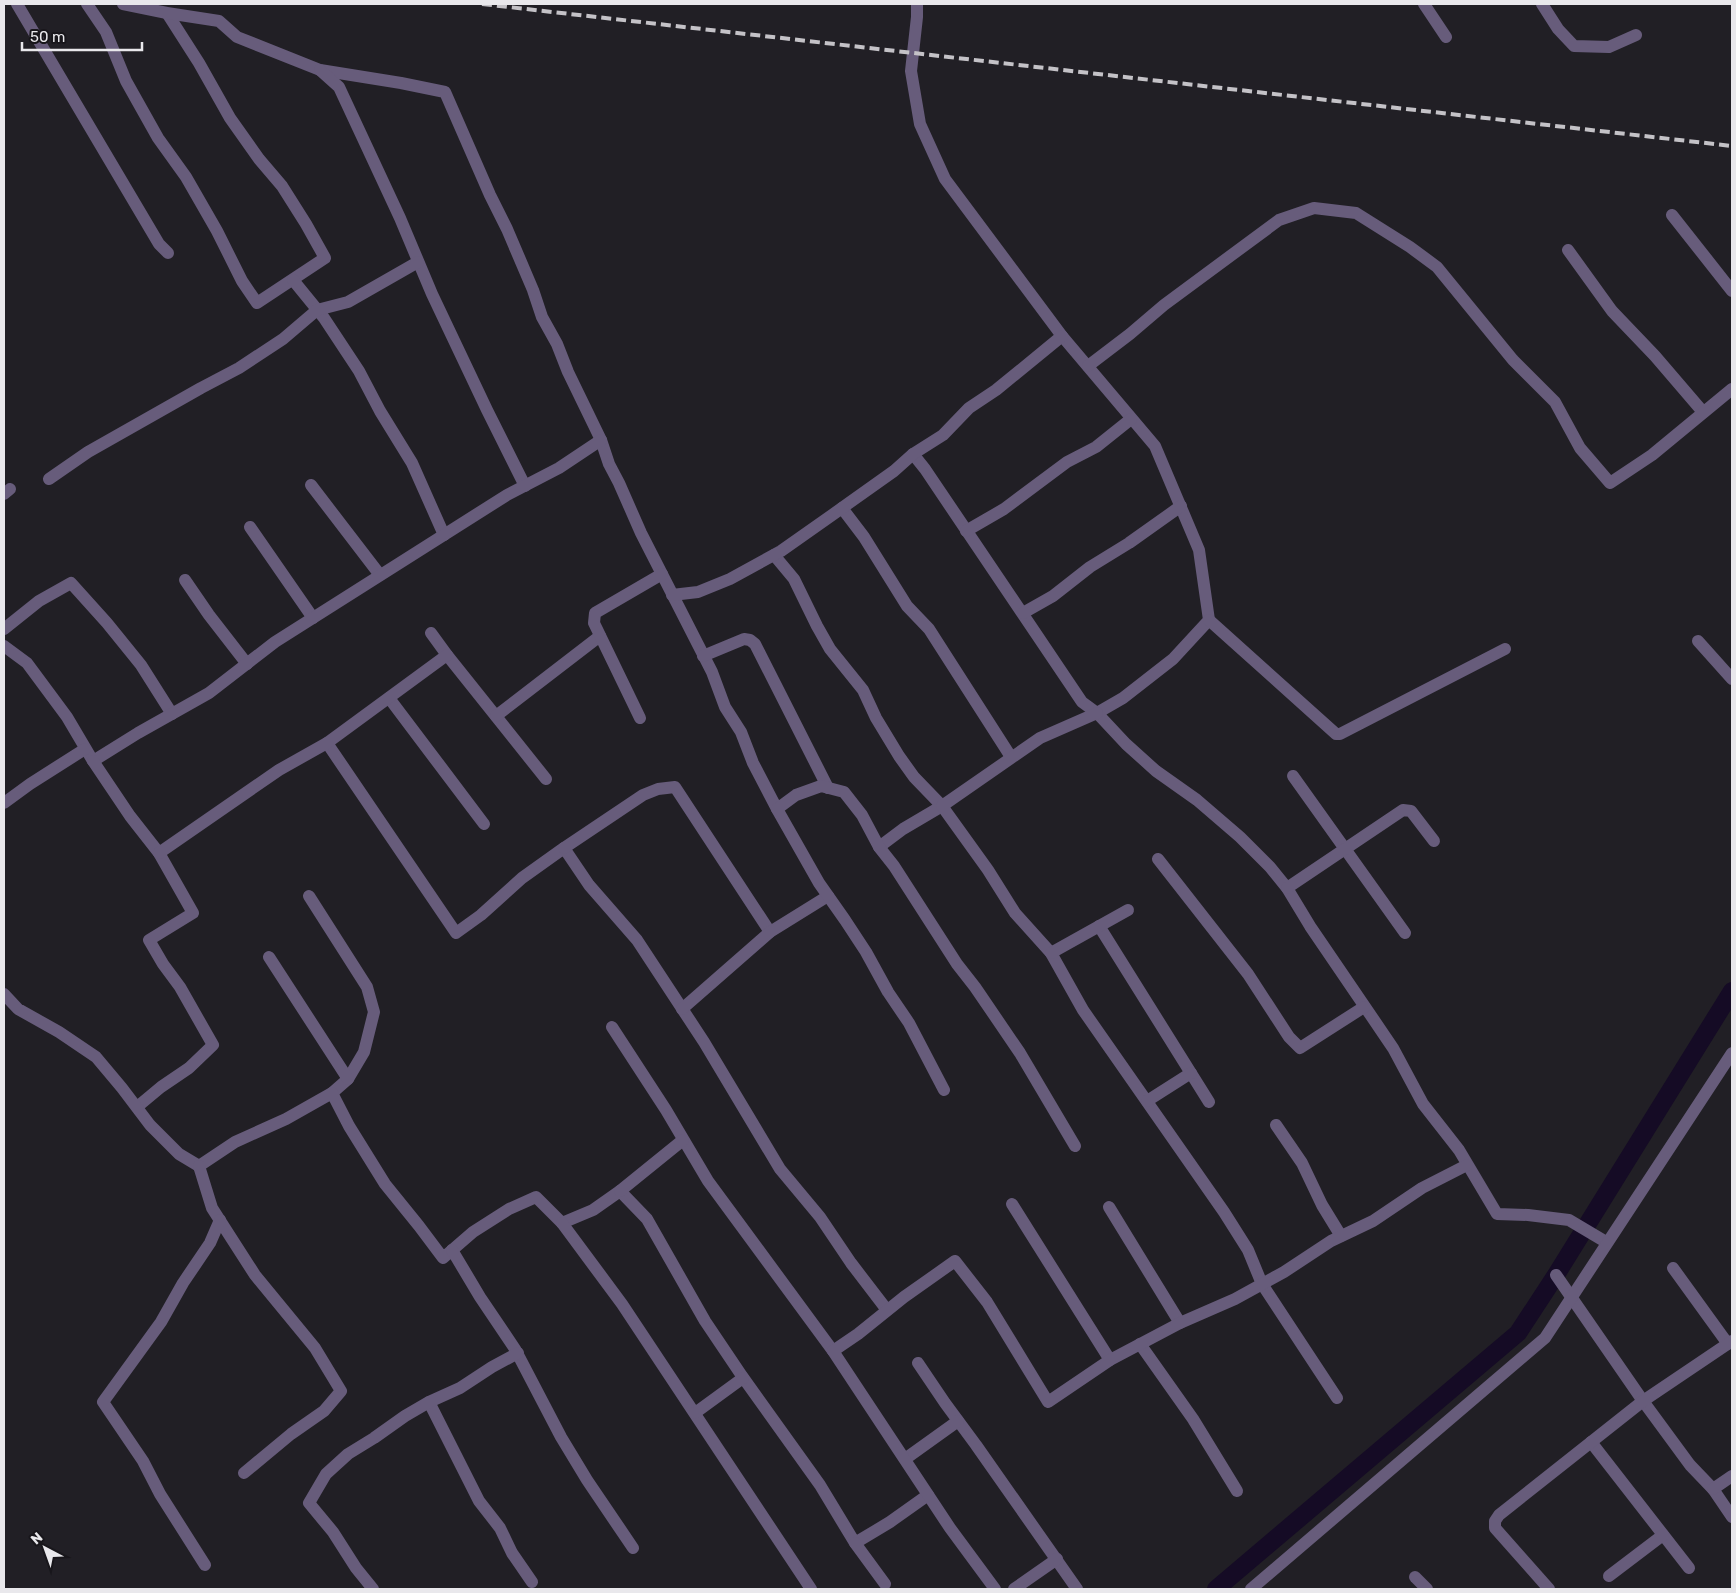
<svg xmlns="http://www.w3.org/2000/svg" width="1736" height="1593" font-family="Rubik,sans-serif">
<style>
.lines{fill:none;stroke-linecap:round;stroke-linejoin:round}
.canal{stroke:#150b25;stroke-width:18}
.street{stroke:#675c7b;stroke-width:12}
.rail{stroke:#c4c2c7;stroke-width:4;stroke-dasharray:10 5;stroke-linecap:butt}
</style>
<rect width="100%" height="100%" fill="#211f25"/>
<g class="lines">
<polyline class="canal" points="1216,1589 1518,1333 1556,1275 1732,991"/>
<g class="street">
<polyline points="17,4 159,244 168,253"/>
<polyline points="87,4 106,32 126,81 158,138 186,177 217,231 242,281 257,303 325,258 306,224 282,186 259,159 230,118 199,63 167,13"/>
<polyline points="123,4 167,13 219,21 237,37 320,70 401,83 445,92 490,195 507,229 533,290 542,317 557,344 568,372 601,440 609,464 619,483 641,533 712,672 725,707 741,732 753,763 777,809"/>
<polyline points="917,4 917,17 911,71 920,124 945,179 1062,336 1155,446 1199,550 1209,620 1173,659 1123,698 1097,713 1126,744 1156,771 1197,800 1240,837 1270,867 1287,888 1310,926 1393,1048 1423,1104 1459,1150 1497,1214 1528,1215 1569,1220 1606,1242"/>
<polyline points="1424,4 1446,37"/>
<polyline points="1542,4 1558,29 1574,46 1609,47 1636,35"/>
<polyline points="320,70 339,87 400,218 432,294 487,410 525,486"/>
<polyline points="1672,215 1732,291"/>
<polyline points="1568,250 1612,311 1655,356 1703,412"/>
<polyline points="293,280 324,318 359,371 380,411 412,463 444,535"/>
<polyline points="1088,366 1130,334 1164,305 1279,220 1314,208 1356,213 1410,247 1437,267 1513,360 1555,402 1580,448 1610,483 1652,455 1732,389"/>
<polyline points="913,454 925,469 1082,702 1097,713"/>
<polyline points="49,479 88,452 201,388 239,368 283,339 317,310 348,302 418,262"/>
<polyline points="311,485 380,575"/>
<polyline points="4,494 10,489"/>
<polyline points="842,508 864,537 907,606 929,629 1011,757"/>
<polyline points="250,527 313,618"/>
<polyline points="966,531 1004,509 1067,462 1096,447 1131,419"/>
<polyline points="774,555 794,579 817,626 830,649 863,690 876,718 899,756 914,777 942,806 903,829 879,847"/>
<polyline points="185,580 209,615 247,664"/>
<polyline points="672,595 698,592 730,579 781,551 842,508 894,471 913,454 943,435 969,408 996,390 1062,336"/>
<polyline points="1023,613 1053,596 1090,567 1129,543 1181,506"/>
<polyline points="1209,620 1336,734 1340,734 1505,649"/>
<polyline points="4,629 39,601 71,583 107,623 141,665 172,714"/>
<polyline points="431,633 447,655 546,779"/>
<polyline points="1698,641 1732,679"/>
<polyline points="4,646 27,663 67,717 93,761 138,733 209,693 275,642 507,495 559,468 601,440"/>
<polyline points="703,656 744,639 750,640 755,644 828,788"/>
<polyline points="389,698 484,824"/>
<polyline points="1097,713 1040,738 942,806 988,870 1015,913 1051,953 1083,1010 1224,1212 1248,1250 1262,1284 1337,1398"/>
<polyline points="496,716 600,636"/>
<polyline points="640,718 594,623 595,613 662,574"/>
<polyline points="327,743 456,933 481,915 522,878 564,848 589,885 637,940 704,1042 780,1169 820,1217 851,1263 887,1310"/>
<polyline points="93,761 130,816 159,853 193,913 149,940 163,964 180,987 213,1045 189,1068 161,1087 137,1107"/>
<polyline points="1293,776 1405,933"/>
<polyline points="4,803 30,784 85,749"/>
<polyline points="564,848 643,795 658,789 675,787 770,932"/>
<polyline points="159,853 279,770 327,743 447,655"/>
<polyline points="1158,859 1248,974 1289,1037 1300,1048 1364,1007"/>
<polyline points="1287,888 1403,810 1411,811 1434,841"/>
<polyline points="309,896 367,987 374,1012 364,1052 348,1079 332,1093"/>
<polyline points="1099,926 1209,1102"/>
<polyline points="1051,953 1128,910"/>
<polyline points="269,957 348,1079"/>
<polyline points="4,994 18,1009 59,1032 96,1057 122,1088 150,1125 179,1154 199,1166 235,1142 286,1119 332,1093 349,1126 385,1184 419,1226 443,1258 473,1232 509,1209 536,1197 562,1223 593,1210 620,1191 647,1219 705,1321 742,1376 820,1485 855,1543 890,1522 928,1495"/>
<polyline points="682,1009 770,932 828,896"/>
<polyline points="612,1027 666,1110 708,1181 833,1351"/>
<polyline points="944,1090 909,1023 888,992 866,952 845,920 819,883 777,809 796,795 821,786 844,792 862,815 879,847 894,866 957,964 975,987 1020,1053 1075,1146"/>
<polyline points="1147,1101 1191,1073"/>
<polyline points="1276,1125 1302,1163 1322,1205 1341,1236"/>
<polyline points="199,1166 212,1208 228,1233 255,1275 315,1348 341,1391 324,1411 291,1434 244,1473"/>
<polyline points="620,1191 683,1140"/>
<polyline points="1012,1204 1110,1360"/>
<polyline points="1109,1207 1180,1323"/>
<polyline points="562,1223 622,1304 811,1589"/>
<polyline points="452,1250 480,1297 515,1349 561,1437 587,1480 633,1548"/>
<polyline points="1673,1268 1728,1344"/>
<polyline points="1556,1275 1643,1401 1690,1465 1713,1489 1732,1517"/>
<polyline points="1140,1344 1193,1419 1237,1491"/>
<polyline points="918,1363 945,1403 976,1445 1077,1589"/>
<polyline points="429,1402 479,1501 500,1528 512,1553 532,1582"/>
<polyline points="695,1413 743,1378"/>
<polyline points="1591,1442 1689,1568"/>
<polyline points="905,1459 958,1421"/>
<polyline points="1713,1489 1732,1476"/>
<polyline points="855,1543 885,1584"/>
<polyline points="205,1565 160,1494 143,1461 103,1402 161,1322 183,1283 210,1243 220,1220"/>
<polyline points="1609,1576 1663,1535"/>
<polyline points="1415,1577 1427,1589"/>
<polyline points="373,1589 356,1568 333,1532 309,1503 326,1474 348,1454 374,1438 405,1416 429,1402 460,1388 492,1367 518,1353"/>
<polyline points="995,1589 950,1528 833,1351 858,1334 904,1297 955,1261 987,1302 1048,1402 1110,1360 1180,1323 1235,1299 1284,1272 1331,1241 1373,1221 1422,1188 1467,1165"/>
<polyline points="1014,1589 1057,1559"/>
<polyline points="1251,1589 1545,1338 1732,1053"/>
<polyline points="1549,1589 1495,1528 1495,1521 1499,1515 1643,1401 1732,1341"/>
</g>
<polyline class="rail" points="482,4 1732,146"/>
</g>
<rect width="1736" height="1593" fill="none" stroke="#e9e8ec" stroke-width="10"/>
<g transform="translate(45 1548) rotate(319)" stroke="#18161b" stroke-width="4" paint-order="stroke">
<path d="M0-4L9 19L0 12L-9 19Z" fill="#e9e8ec"/>
<text y="-8" font-size="14" font-weight="bold" text-anchor="middle" fill="#e9e8ec">N</text>
</g>
<path d="M22 42v8h120v-8" fill="none" stroke="#e9e8ec" stroke-width="2.5"/>
<text x="30" y="42" font-size="15" fill="#e9e8ec" stroke="#18161b" stroke-width="4" paint-order="stroke">50 m</text>
</svg>
